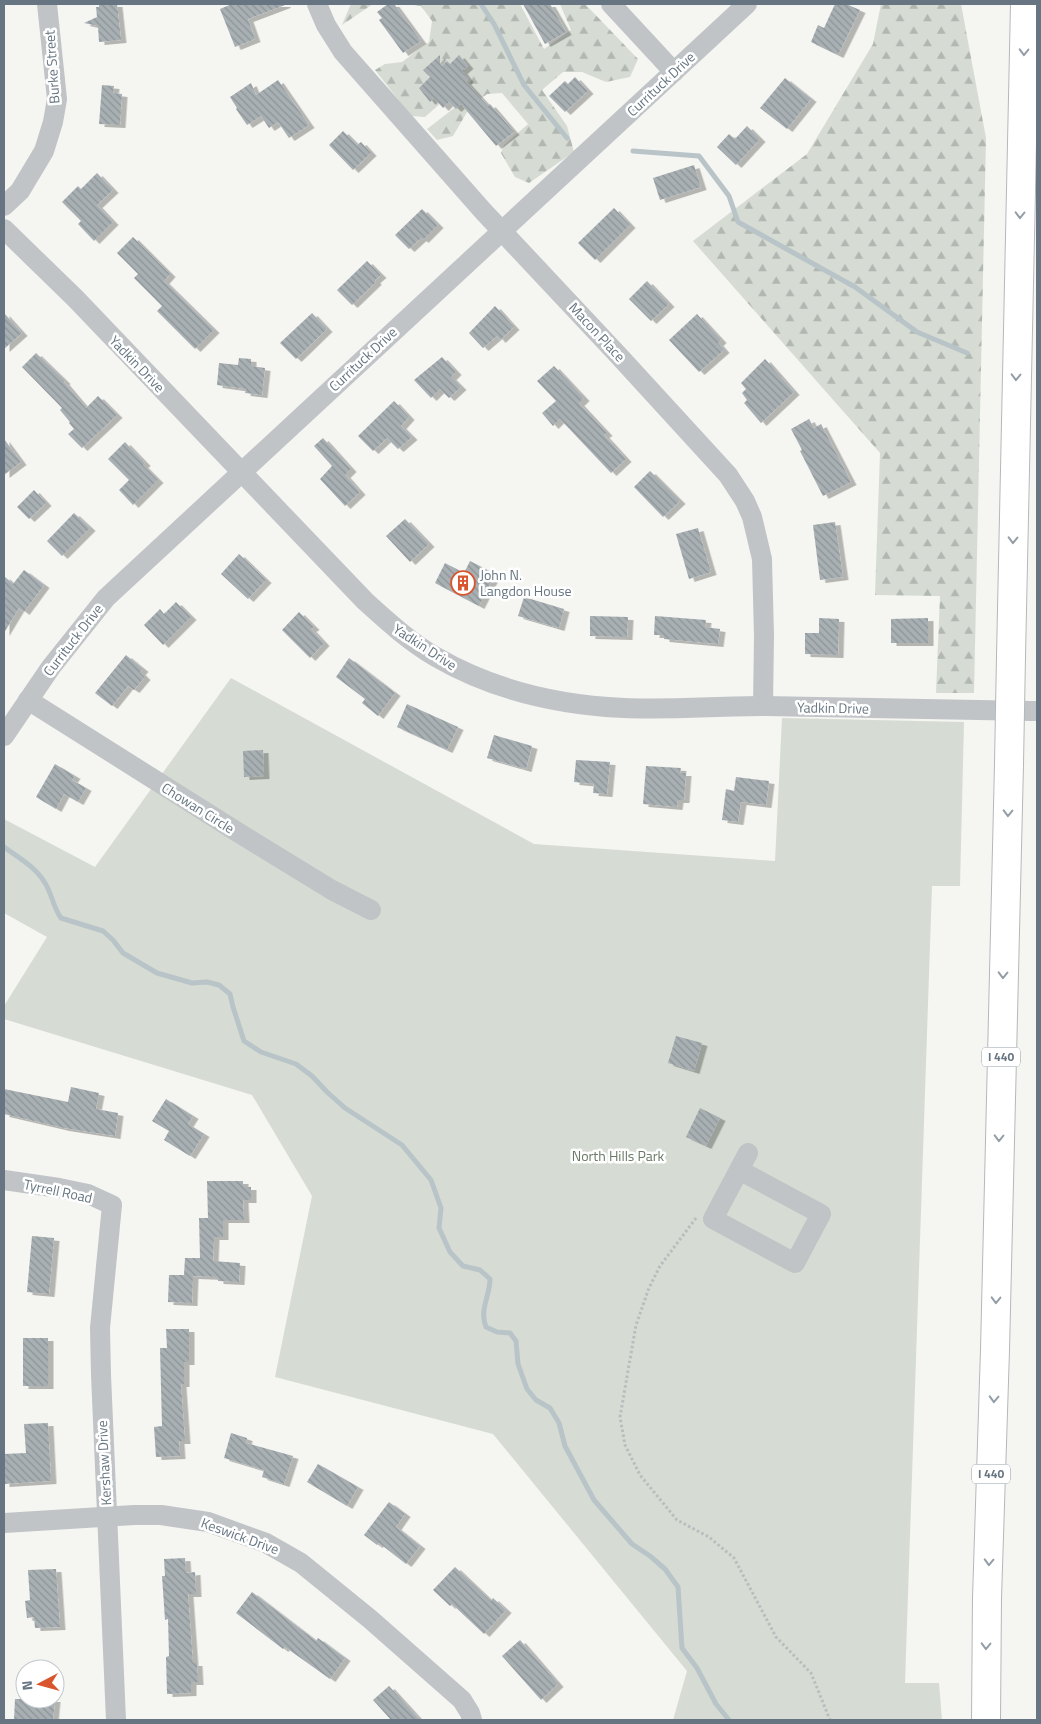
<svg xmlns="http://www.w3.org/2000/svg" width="1041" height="1724" font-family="'Titillium Web',sans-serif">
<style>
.forest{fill:url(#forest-firs)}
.green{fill:#d6dcd3}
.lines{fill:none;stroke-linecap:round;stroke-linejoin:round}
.stream{stroke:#b8c4c8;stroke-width:5}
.building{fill:url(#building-back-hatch);filter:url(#shadow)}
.highway-casing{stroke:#b5b8bb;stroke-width:30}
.path{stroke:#babcbe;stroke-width:3;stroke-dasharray:2.5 2.5;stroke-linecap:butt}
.minor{stroke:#c0c4c7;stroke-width:20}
.highway{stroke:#fff;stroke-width:28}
.highway-bridge-casing{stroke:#b5b8bb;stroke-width:30;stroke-linecap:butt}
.highway-bridge{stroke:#fff;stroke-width:28}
.oneway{stroke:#949ea7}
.labels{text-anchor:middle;stroke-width:5;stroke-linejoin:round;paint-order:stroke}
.shield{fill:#fff;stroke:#949ea7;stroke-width:1}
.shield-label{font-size:12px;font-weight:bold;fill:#667581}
.street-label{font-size:14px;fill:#667581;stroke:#fff}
.poi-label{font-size:14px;fill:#667581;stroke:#fff;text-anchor:start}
.park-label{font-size:14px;fill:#687964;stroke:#fff}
</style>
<defs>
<pattern id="forest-firs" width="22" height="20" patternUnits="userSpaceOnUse" patternTransform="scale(1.25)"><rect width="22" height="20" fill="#d6dcd3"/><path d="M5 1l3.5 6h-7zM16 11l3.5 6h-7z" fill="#b1b7b1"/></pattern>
<pattern id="building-back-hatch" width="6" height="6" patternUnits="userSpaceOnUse" patternTransform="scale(1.25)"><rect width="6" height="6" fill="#a8b0b4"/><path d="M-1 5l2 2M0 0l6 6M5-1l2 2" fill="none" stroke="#8d9498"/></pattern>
<filter id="shadow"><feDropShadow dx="5.5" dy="3" stdDeviation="0" flood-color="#0004"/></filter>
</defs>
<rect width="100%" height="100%" fill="#f5f5f2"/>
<g class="forest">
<polygon points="352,4 373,4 342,25 350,6"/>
<polygon points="406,4 520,4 544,49 571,30 560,4 585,4 638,59 630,77 606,82 582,72 563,72 542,90 567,126 574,152 529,183 515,177 501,153 504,145 528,124 502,93 487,94 470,107 453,136 437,140 427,129 462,102 467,88 444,60 425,69 442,102 425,117 411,116 375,70 385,64 402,62 429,42 432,21 421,6"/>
<polygon points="881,4 961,4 986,138 974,693 936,693 940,596 875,595 880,453 693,241 807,154 873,44"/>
</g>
<polygon class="green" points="231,678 534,844 775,861 782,718 964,722 960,886 932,886 905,1683 939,1683 942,1720 673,1720 687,1671 493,1434 275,1377 312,1196 252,1095 4,1019 4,1006 47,937 4,913 4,819 95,867"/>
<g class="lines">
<g class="stream">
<polyline points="481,4 494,24 524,85 567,138"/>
<polyline points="633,151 699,156 729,196 738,222 855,287 917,332 967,353"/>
<path d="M4,847c15,11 32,20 41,36 7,11 8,24 16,35l42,13 10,9 10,13 34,20 35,10 15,-1 12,3 11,9 3,13 11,34 17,11 35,12 16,12 15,16 18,16 57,37 29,35 10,28 -2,20 11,24 13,14 17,4 10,9c0,17 -11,31 -4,48l11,5 13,1 6,8 2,23 9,25 9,11 14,8 9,15 6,23 29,54 38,44 18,12 15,13 13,18 4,61 15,20 19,36 13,16"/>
</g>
</g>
<g class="building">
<polygon points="99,4 117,4 121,40 99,42 98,26 84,23 97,17 96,7 99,7"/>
<polygon points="232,4 285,4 285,5 248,19 255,39 235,47 220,9"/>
<polygon points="388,4 394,4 421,41 403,53 379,20 382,18 377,12"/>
<polygon points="523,4 550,4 566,32 545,44"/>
<polygon points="835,4 846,4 860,10 838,55 811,42 818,25 824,28"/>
<polygon points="440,55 440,63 442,66 447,61 450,64 459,55 468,66 462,71 468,79 466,82 488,106 490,104 514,132 496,146 461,104 456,109 449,102 443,108 434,98 430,102 419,88 430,77 423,70"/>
<polygon points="575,77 588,91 565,112 549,96 565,81 568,84"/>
<polygon points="785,78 811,99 787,129 760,108"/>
<polygon points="278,80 309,125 289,138 278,122 269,128 261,116 247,125 236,109 237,108 230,97 251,83 256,95"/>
<polygon points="102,85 114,86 113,93 122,94 120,125 99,124"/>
<polygon points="747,126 760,139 736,165 717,147 729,134 735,139"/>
<polygon points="343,131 357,145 361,142 371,153 353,170 329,145"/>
<polygon points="694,165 701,187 660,200 653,178"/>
<polygon points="97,173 113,190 97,205 113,222 94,241 78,224 81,221 62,202 78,186 81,189"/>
<polygon points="614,208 630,225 595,260 578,243"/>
<polygon points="422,209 438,225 423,240 421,238 409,249 395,235"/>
<polygon points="133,237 170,274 164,281 214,330 195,349 157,311 162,306 134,278 138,274 117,253"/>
<polygon points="367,261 381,275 375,280 376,282 352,305 337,290"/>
<polygon points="647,281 669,304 651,321 629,299"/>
<polygon points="495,306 514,327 500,340 497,336 483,348 469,333"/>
<polygon points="4,313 22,333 4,349"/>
<polygon points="312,313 327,329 296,359 280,343"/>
<polygon points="697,314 721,340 718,343 724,350 699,372 669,340"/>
<polygon points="36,353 65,381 64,382 86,408 98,396 117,415 82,448 68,434 74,429 69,423 70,422 60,410 62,408 22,367"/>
<polygon points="442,357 456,372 451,377 461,387 449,398 440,389 431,398 414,380"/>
<polygon points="239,358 251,359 251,366 265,368 262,395 245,393 246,389 217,385 219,363 238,365"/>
<polygon points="765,359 794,392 761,423 744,403 747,400 742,393 746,389 741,383"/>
<polygon points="554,366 584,398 579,403 607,433 604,435 626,459 611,473 560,419 553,426 542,413 556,401 537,381"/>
<polygon points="394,401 409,417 401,426 412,437 398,449 387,438 373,451 358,436"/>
<polygon points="809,419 814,428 821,424 851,482 823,496 800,451 802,450 791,429"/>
<polygon points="323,438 351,469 345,475 360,492 345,506 320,479 332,466 314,446"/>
<polygon points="4,439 21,462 4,475"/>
<polygon points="125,442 145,463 143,465 158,480 133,505 119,490 129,480 108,459"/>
<polygon points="650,471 680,501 663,517 634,487"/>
<polygon points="34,490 46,503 29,519 17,507"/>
<polygon points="74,513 90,528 62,556 47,541"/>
<polygon points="405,519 429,544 410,562 386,536"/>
<polygon points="835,522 843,577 820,580 813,525"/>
<polygon points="698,528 711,572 689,579 676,534"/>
<polygon points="239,554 266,580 248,599 221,574"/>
<polygon points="470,561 495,574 479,606 435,583 445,563 464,573"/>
<polygon points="24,570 44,585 24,612 19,608 4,633 4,576 13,584"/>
<polygon points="524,597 564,609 559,628 518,616"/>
<polygon points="176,602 191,617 163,645 144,625 160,609 164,614"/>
<polygon points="299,612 314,627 311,629 324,643 310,658 282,630"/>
<polygon points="590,616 628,617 627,637 590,636"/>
<polygon points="655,616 706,620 705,627 720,629 718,644 664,639 664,635 654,635"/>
<polygon points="819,618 839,619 838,655 805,654 805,633 819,633"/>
<polygon points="928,618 928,643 891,643 891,619"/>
<polygon points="126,655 143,669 140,672 145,677 134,690 128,686 112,706 95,693"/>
<polygon points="349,658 395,693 378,716 362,703 365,699 336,677"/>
<polygon points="407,704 458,727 447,750 397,727"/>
<polygon points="494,735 532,746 526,769 487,758"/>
<polygon points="263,750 264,776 244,777 243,751"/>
<polygon points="576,760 610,762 607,794 593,793 594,784 574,782"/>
<polygon points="55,764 75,776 72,780 86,788 78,802 64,794 56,809 36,797"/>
<polygon points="646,766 681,768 680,773 686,773 684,800 678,800 677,807 643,804"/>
<polygon points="736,777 769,781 766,805 741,802 738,822 722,820 726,789 734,791"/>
<polygon points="676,1036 702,1043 694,1071 668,1063"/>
<polygon points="71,1087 99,1093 96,1109 118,1113 115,1136 64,1128 4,1114 4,1089 68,1102"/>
<polygon points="166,1099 193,1116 188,1124 204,1134 190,1156 164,1140 169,1131 152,1121"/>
<polygon points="700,1108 720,1118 706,1146 686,1137"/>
<polygon points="207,1181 243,1181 243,1187 251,1187 251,1200 243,1200 244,1220 223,1220 223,1237 214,1237 213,1261 240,1263 239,1282 218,1281 218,1277 193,1276 192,1303 168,1302 169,1275 184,1275 185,1258 200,1258 199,1218 208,1218"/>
<polygon points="32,1236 54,1238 49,1294 27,1292"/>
<polygon points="166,1329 189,1329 189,1362 184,1362 184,1384 181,1384 185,1441 179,1441 180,1456 156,1457 154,1427 162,1426 160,1348 167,1348"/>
<rect x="23" y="1338" width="25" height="48"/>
<polygon points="48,1423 51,1481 4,1484 4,1454 26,1453 24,1424"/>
<polygon points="231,1433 247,1438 246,1443 293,1456 284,1484 262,1477 264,1470 224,1458"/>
<polygon points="318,1464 358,1487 347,1506 307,1482"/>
<polygon points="389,1502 405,1514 396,1527 420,1546 406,1564 379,1543 377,1545 364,1535"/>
<polygon points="185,1558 186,1573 195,1572 196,1594 188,1594 193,1663 197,1663 198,1682 191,1682 191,1693 167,1694 166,1657 169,1656 168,1619 165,1620 162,1576 165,1576 164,1559"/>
<polygon points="455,1567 491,1601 493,1598 506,1610 484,1634 452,1604 450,1606 433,1590"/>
<polygon points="56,1569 60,1627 35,1628 34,1617 27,1618 25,1601 30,1600 28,1570"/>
<polygon points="252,1592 316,1641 318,1638 345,1658 330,1679 285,1647 283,1649 236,1613"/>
<polygon points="520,1640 558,1684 541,1700 502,1656"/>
<polygon points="389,1686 420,1720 391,1720 373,1700"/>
<polygon points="15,1699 55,1699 53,1720 14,1720"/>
</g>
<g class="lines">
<g class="highway-casing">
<g id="highway">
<polyline points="1011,656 1025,4"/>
<polyline points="986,1720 987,1598 995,1350 1009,764"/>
</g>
</g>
<polyline class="path" points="696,1218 660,1266 649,1288 636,1325 620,1417 625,1445 640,1475 677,1520 709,1537 734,1558 776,1637 811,1673 830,1720"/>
<g class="minor">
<polyline points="317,4 326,25 343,52 483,211 619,356 728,475 745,501 752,517 762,559 764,636 763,706"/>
<polyline points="611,4 674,72"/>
<polyline points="4,206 20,191 44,151 53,122 57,99 47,4"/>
<path d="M4,229l71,69 290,303c22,20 45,41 71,56 57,33 123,48 188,51 47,2 94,-2 141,-2 90,1 181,4 272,5"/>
<polyline points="28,700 239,833 332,890 371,910"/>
<polyline points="4,736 51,667 106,598 747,4"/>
<polyline points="739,1170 821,1214 795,1263 713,1219 748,1153"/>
<polyline points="4,1180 59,1188 88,1194 112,1205 100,1328 101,1375 116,1720"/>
<polyline points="4,1523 134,1515 161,1515 208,1522 266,1543 301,1563 370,1619 462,1700 470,1713 472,1720"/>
</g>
<use href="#highway" class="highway"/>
<g class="highway-bridge-casing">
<polyline id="highway-bridge" points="1009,764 1011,656"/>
</g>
<use href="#highway-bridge" class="highway-bridge"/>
</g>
<defs><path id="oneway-chevron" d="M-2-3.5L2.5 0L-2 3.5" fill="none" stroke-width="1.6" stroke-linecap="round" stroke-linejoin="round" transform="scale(1.25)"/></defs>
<g class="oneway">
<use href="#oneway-chevron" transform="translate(1024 52) rotate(91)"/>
<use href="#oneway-chevron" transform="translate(1020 215) rotate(91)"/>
<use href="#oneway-chevron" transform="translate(1016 377) rotate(91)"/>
<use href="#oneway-chevron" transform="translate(1013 540) rotate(91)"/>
<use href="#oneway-chevron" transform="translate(1008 813) rotate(91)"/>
<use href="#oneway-chevron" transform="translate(1003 975) rotate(91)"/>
<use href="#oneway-chevron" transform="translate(999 1138) rotate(91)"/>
<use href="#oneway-chevron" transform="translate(996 1300) rotate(91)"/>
<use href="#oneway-chevron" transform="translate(994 1399) rotate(92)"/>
<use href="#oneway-chevron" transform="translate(989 1562) rotate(92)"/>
<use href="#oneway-chevron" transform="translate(986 1646) rotate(91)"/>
</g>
<defs>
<g id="building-ring" transform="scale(1.25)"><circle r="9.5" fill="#fff" stroke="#d9552e" stroke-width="1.5"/><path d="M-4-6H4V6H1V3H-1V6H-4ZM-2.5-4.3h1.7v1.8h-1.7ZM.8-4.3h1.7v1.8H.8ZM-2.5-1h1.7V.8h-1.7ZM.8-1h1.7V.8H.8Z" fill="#d9552e"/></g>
</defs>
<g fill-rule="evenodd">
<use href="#building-ring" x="463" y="583"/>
</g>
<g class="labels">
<g class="shield">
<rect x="982" y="1047.5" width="38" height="19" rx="4"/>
<rect x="972" y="1464.5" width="38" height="19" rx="4"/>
</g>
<g class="shield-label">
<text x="1001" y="1061">I 440</text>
<text x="991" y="1478">I 440</text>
</g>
<g class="street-label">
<text transform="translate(52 67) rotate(-94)" y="5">Burke Street</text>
<text transform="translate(661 84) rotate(-43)" y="5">Currituck Drive</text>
<text transform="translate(597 332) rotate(47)" y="5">Macon Place</text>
<text transform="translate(363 359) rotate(-43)" y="5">Currituck Drive</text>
<text transform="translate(137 364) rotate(46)" y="5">Yadkin Drive</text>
<text transform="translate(73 640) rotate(-52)" y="5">Currituck Drive</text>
<text transform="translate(425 647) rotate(33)" y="5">Yadkin Drive</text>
<text transform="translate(833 708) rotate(1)" y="5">Yadkin Drive</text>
<text transform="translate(198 808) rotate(32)" y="5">Chowan Circle</text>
<text transform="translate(58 1191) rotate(12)" y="5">Tyrrell Road</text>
<text transform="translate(104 1463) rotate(-93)" y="5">Kershaw Drive</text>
<text transform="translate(240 1536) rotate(20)" y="5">Keswick Drive</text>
</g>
<g class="poi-label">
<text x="480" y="580">John N.<tspan x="480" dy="16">Langdon House</tspan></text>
</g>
<g class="park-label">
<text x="618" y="1161">North Hills Park</text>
</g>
</g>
<rect width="1041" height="1724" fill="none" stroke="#667581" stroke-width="10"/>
<g transform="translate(40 1684) rotate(264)"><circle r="24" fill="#ffffff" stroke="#c2c8cd"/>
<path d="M0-4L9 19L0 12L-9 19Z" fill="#d9552e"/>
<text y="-8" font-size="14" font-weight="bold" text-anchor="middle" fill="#667581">N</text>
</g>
</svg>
